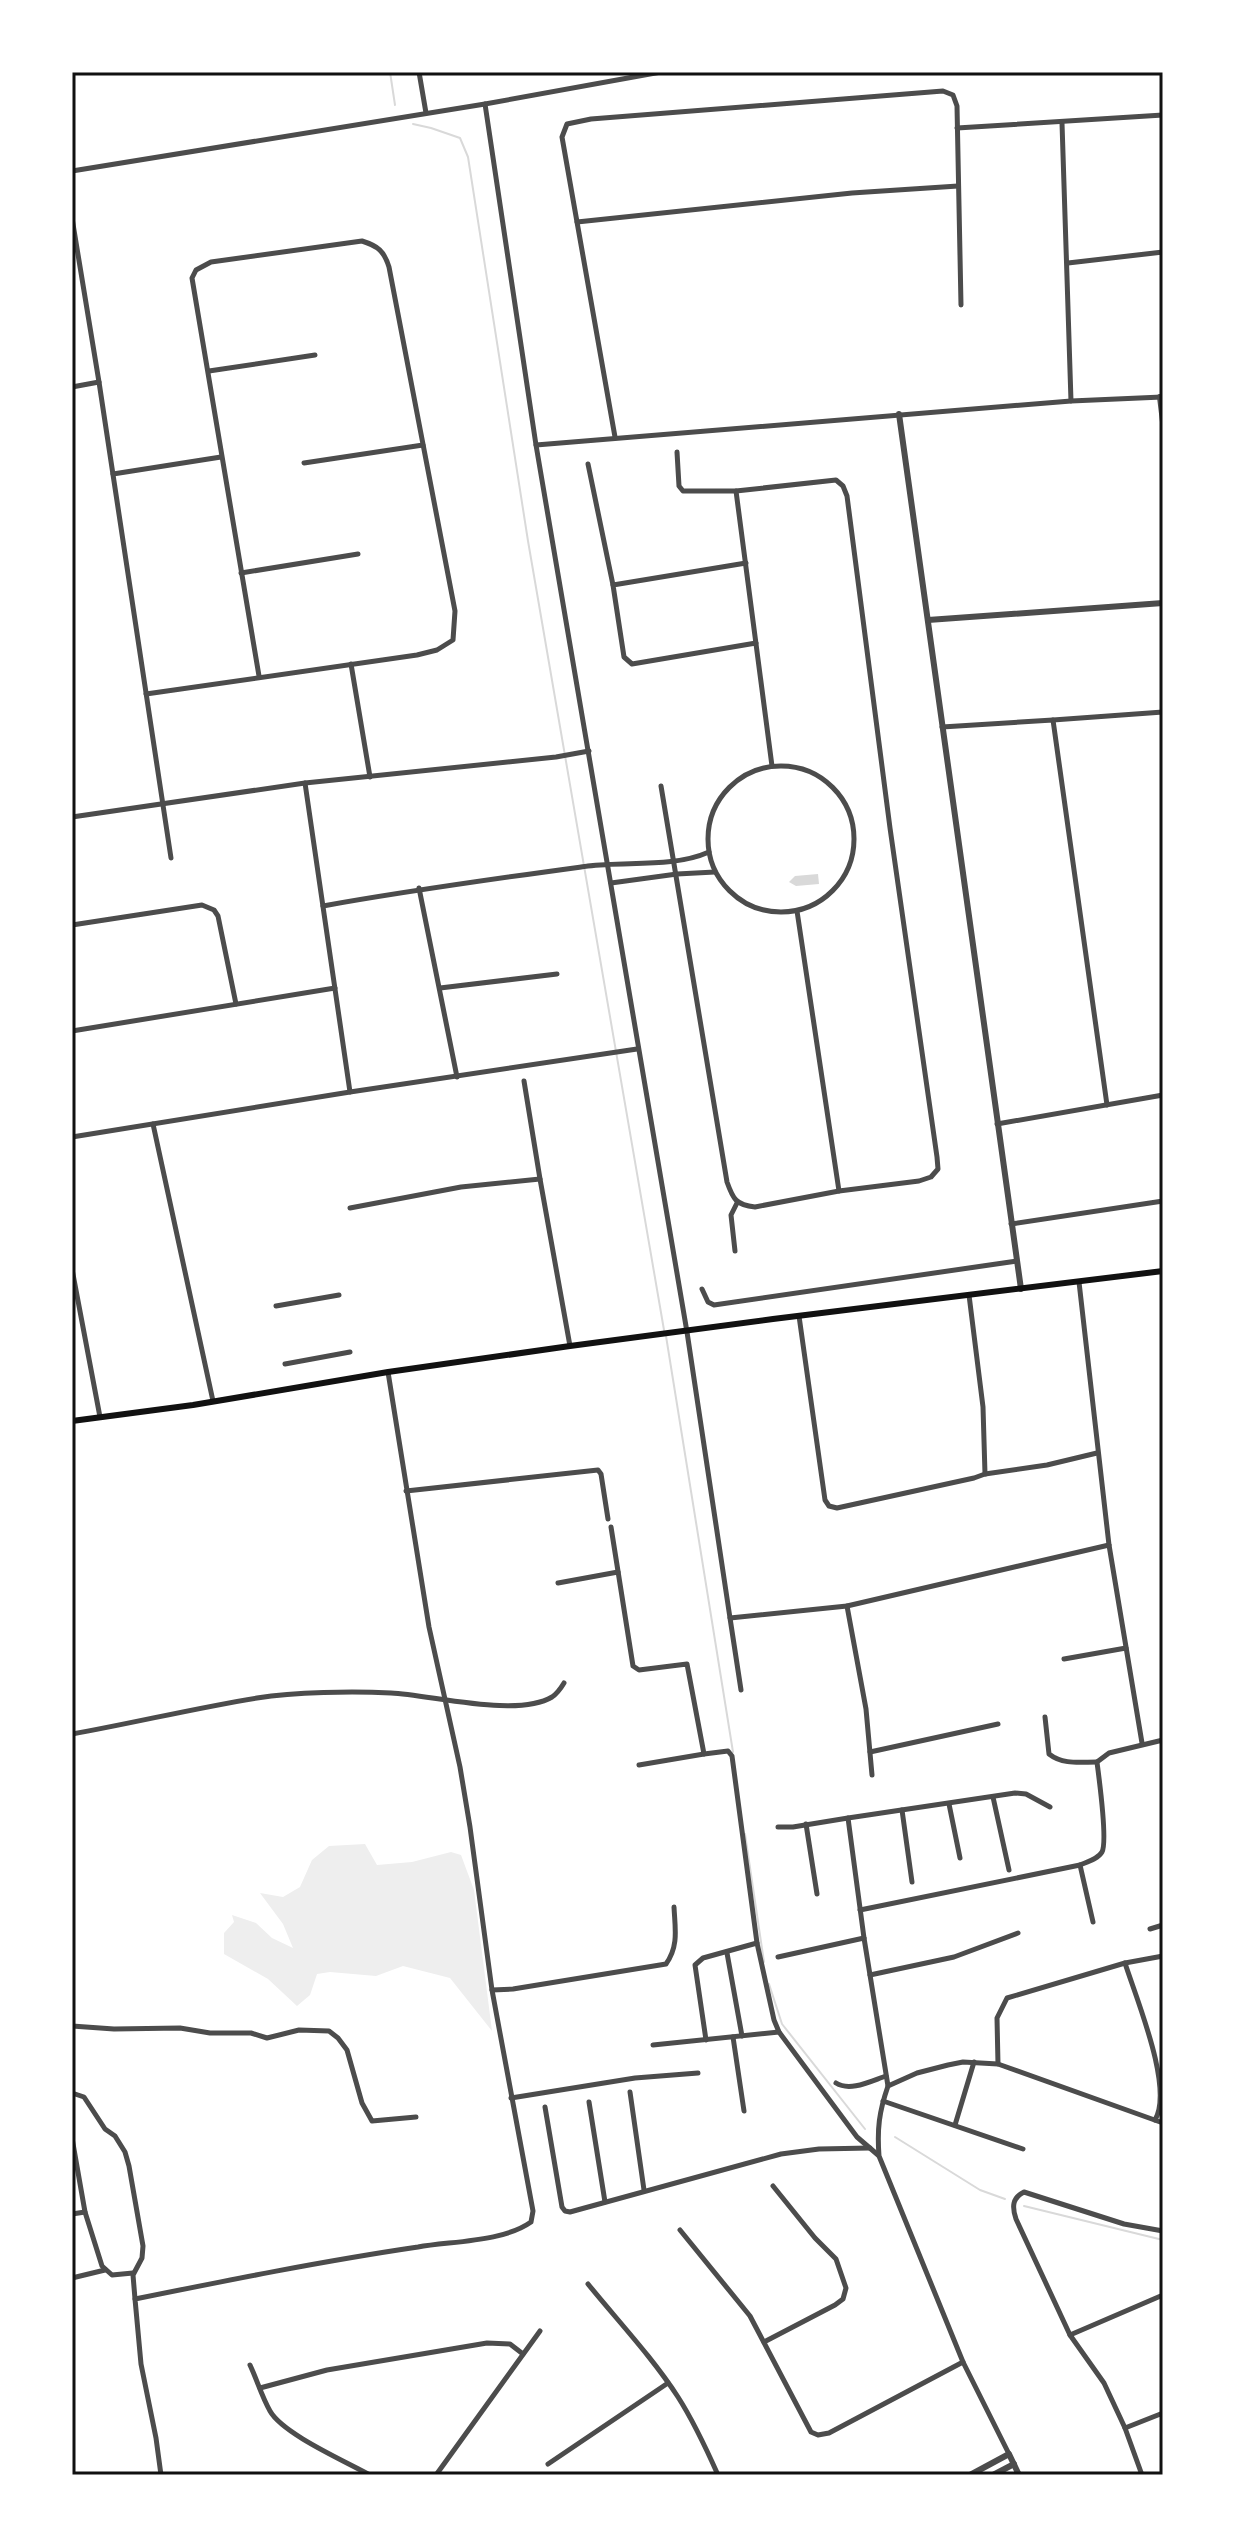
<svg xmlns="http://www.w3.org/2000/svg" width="1235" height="2547" font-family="Barlow,sans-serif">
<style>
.green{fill:#eee}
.water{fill:#d9d9d9}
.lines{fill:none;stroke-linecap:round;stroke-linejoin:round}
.stream{stroke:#d9d9d9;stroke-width:2}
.minor{stroke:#4c4c4c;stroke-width:5}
.tertiary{stroke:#4c4c4c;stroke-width:6}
.secondary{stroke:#111;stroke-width:6}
.neatline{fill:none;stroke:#111;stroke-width:3}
</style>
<rect width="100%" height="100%" fill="#fff"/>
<polygon class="green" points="365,1844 377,1865 412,1862 451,1852 461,1855 474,1890 492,2031 450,1978 403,1966 376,1976 330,1972 317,1974 310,1995 297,2006 268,1979 224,1954 224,1933 234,1922 232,1915 256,1923 272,1938 293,1948 283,1924 260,1893 283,1897 300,1887 312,1860 329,1846"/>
<polygon class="water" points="818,874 819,884 796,886 789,882 795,876"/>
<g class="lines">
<g class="stream">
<polyline points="390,72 395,105"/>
<polyline points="413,124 431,128 460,138 468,157 528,541 664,1330"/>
<polyline points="666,1336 733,1752"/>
<polyline points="745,1834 764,1962"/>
<polyline points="769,1984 782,2024 865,2129"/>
<polyline points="895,2137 980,2190 1005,2199"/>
<polyline points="1024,2206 1163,2240"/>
</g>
<g class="minor">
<polyline points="419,72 426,113"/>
<polyline points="485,104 536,445 687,1332 730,1618 847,1606 1109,1545"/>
<polyline points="1062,123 1071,401"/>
<polyline points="957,128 1163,115"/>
<polyline points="72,171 485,104 661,72"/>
<polyline points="72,218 99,382 171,858"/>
<polyline points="577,222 852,193 958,186"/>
<polyline points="1068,263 1163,252"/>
<polyline points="209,371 315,355"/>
<polyline points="72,387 99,382"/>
<polyline points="615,437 562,137 567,124 591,119 943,91 953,95 957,106 961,305"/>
<polyline points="536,445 1071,401 1162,397"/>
<polyline points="304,463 423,445"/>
<polyline points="588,464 613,585"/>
<polyline points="113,474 221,457"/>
<polyline points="736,491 772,766"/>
<polyline points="746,563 613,585 624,657 632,664 756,643"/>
<polyline points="241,573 358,554"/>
<polyline points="351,664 370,777"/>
<path d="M146,694l271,-39 20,-5 16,-10 2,-29 -66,-344c-5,-16 -11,-21 -27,-26l-151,21 -15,8 -4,8 67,398"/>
<polyline points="1053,720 1163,712"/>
<polyline points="942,727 1053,720 1107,1105"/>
<circle cx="781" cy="839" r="73"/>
<polyline points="305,783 350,1092"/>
<path d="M661,786l66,396c6,17 9,23 28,25l84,-16 80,-10 12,-4 7,-8 -1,-12 -47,-329 -43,-332 -4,-10 -7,-6 -100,11h-53l-4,-5 -2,-34"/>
<polyline points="72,817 305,783 556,757 589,751"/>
<polyline points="611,883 677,874 715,872"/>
<polyline points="419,888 457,1077"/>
<path d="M323,906c88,-16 177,-28 265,-40 39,-5 85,2 121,-14"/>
<polyline points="797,911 839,1191"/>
<polyline points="72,925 202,905 214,910 218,916 236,1004"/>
<polyline points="440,988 557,974"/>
<polyline points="72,1031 335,988"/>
<polyline points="524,1081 540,1179"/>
<polyline points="153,1124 213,1401"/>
<polyline points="997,1124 1163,1095"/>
<polyline points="72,1137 350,1092 637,1049"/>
<polyline points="350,1208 461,1187 540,1179 570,1346"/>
<polyline points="1011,1224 1163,1201"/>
<polyline points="735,1251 731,1215 737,1203"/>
<polyline points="72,1269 100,1417"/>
<polyline points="1079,1282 1109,1545 1142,1743"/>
<polyline points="702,1289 708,1302 714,1305 1017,1261"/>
<polyline points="969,1295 983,1407 985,1474"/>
<polyline points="276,1306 339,1295"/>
<polyline points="799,1316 825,1500 829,1506 837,1508 974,1478 985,1474 1047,1465 1097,1453"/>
<polyline points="285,1364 350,1352"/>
<path d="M388,1372l41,255 31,140 10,60 22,163 21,-1 153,-25c13,-18 9,-36 8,-57"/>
<polyline points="406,1491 598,1470 601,1474 608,1519"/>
<polyline points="611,1527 633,1666 639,1670 687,1664 704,1754 728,1751 732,1756 757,1943"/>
<polyline points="558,1583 618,1572"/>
<polyline points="847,1606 866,1709 872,1775"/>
<polyline points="730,1618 741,1690"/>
<polyline points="1064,1659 1126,1648"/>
<path d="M1045,1717l4,37c14,11 31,8 48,8"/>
<path d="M72,1734c62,-11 123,-26 185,-36 38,-6 95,-7 134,-5 41,2 126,25 161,4 6,-4 9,-9 12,-14"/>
<polyline points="870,1752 998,1724"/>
<polyline points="639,1765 704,1754"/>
<polyline points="993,1797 1009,1870"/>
<polyline points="949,1804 960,1858"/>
<polyline points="902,1810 912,1882"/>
<polyline points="848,1818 1015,1793 1026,1794 1050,1807"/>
<polyline points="806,1824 817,1894"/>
<polyline points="778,1827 793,1827 848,1818 864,1938 888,2086"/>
<polyline points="1080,1865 1093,1922"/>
<path d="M860,1910l220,-45c7,-3 18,-6 22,-13 6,-12 -3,-73 -5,-90l12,-9 54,-13"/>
<polyline points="1150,1929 1163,1925"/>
<polyline points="727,1953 742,2036"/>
<polyline points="778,1957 864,1938"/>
<path d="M1125,1963c11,35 49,125 30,157"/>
<polyline points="870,1975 954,1957 1018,1933"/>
<polyline points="72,2026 114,2029 180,2028 210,2033 251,2033 267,2038 299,2030 329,2031 338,2038 347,2050 362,2103 372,2121 416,2117"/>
<polyline points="733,2037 744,2111"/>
<polyline points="706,2040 695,1965 703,1958 757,1943 774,2020 779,2032 857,2137 878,2155"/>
<polyline points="653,2045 779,2032"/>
<polyline points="998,2064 997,2018 1007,1998 1125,1963 1163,1956"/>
<path d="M836,2083c14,9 35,-2 50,-7"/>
<polyline points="630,2092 644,2190"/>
<polyline points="72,2093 84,2097 105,2129 115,2136 125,2152 129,2166 143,2246 142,2258 133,2275 135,2299"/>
<polyline points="511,2098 635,2078 698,2073"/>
<polyline points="883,2101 1023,2149"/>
<polyline points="589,2102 605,2202"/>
<polyline points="545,2107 562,2207 565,2211 570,2212 781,2154 819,2149 870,2148"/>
<polyline points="955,2125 974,2062"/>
<polyline points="72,2138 85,2212 102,2266 112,2275 133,2273"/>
<polyline points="72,2214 85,2212"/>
<polyline points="680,2230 750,2316 811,2432 818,2435 829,2433 963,2362"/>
<polyline points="72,2278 105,2270"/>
<path d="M588,2284c30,37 64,73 90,113 16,25 28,51 40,78"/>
<polyline points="1070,2335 1163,2295"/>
<polyline points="764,2342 835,2305 843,2299 846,2288 836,2259 815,2238 773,2186"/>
<path d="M250,2365c7,15 12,32 20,46 13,23 75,50 100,64"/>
<polyline points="260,2388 327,2370 487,2343 510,2344 523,2354"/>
<polyline points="1125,2428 1163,2413"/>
<path d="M1009,2454l-46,-92 -84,-206c-2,-27 0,-44 9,-70l29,-13 31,-8 15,-3 35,2 165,59"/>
<polyline points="548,2464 668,2383"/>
<path d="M161,2475l-5,-37 -15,-74 -6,-65c94,-19 188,-38 283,-52 34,-6 85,-5 113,-25l2,-11 -41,-221"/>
<polyline points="436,2475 540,2331"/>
<path d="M1142,2475l-17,-47 -21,-45 -34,-48 -54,-116c-4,-12 -4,-21 8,-27l100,32 39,7"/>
</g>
<g class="tertiary">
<polyline points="1160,397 1163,422"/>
<polyline points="899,414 1021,1289"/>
<polyline points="928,620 1163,603"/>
<polyline points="970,2475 1009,2454 1019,2475"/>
<polyline points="993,2475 1014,2464"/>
</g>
<polyline class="secondary" points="72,1421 193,1405 388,1372 570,1346 773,1319 1163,1271"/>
</g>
<rect width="1235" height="2547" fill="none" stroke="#ffffff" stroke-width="148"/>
<rect x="74" y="74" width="1087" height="2399" class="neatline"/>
</svg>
